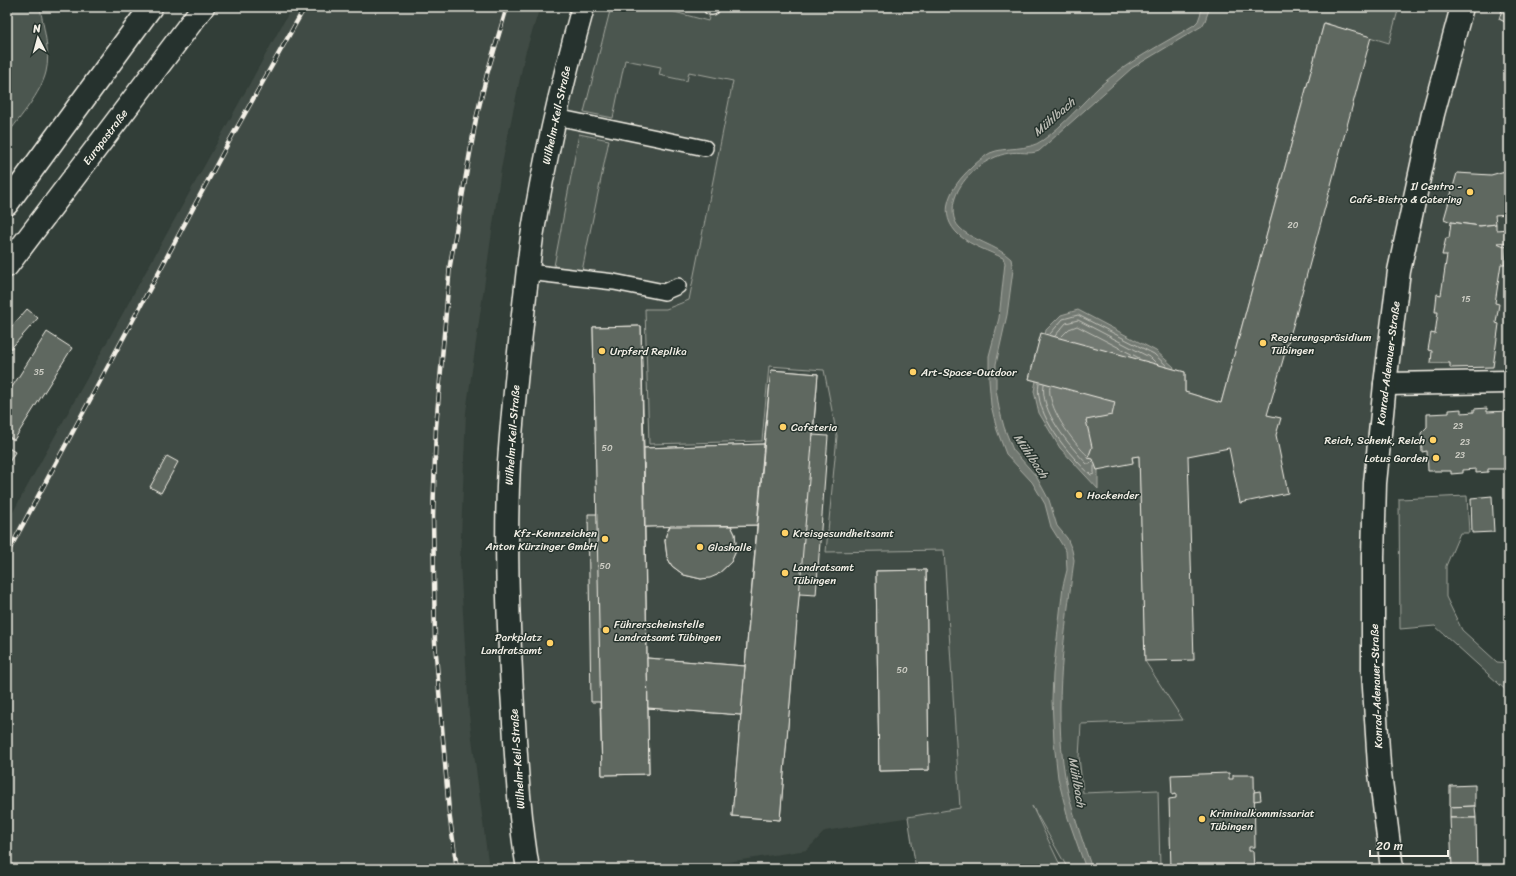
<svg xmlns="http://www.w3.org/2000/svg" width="1516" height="876" font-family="Sriracha,sans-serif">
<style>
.built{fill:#404b44}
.green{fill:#4c564f;stroke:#a0a49c}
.water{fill:#727972;stroke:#a6a9a1}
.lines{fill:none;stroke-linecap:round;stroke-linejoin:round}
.shore{stroke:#c0c1b9;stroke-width:1}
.building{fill:#5f6861;stroke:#f4f1e8;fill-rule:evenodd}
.lane-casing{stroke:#f4f1e8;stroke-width:18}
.street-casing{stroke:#f4f1e8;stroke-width:25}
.primary-casing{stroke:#f4f1e8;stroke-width:25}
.lane{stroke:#26332d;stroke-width:15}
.street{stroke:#26332d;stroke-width:22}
.primary{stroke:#26332d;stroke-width:22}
.rail-casing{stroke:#f4f1e8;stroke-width:4.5}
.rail{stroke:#26332d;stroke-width:3;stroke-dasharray:9;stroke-linecap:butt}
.poi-dot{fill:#ffd166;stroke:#26332d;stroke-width:1.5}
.labels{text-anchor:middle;stroke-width:3;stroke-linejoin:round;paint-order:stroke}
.number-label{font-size:9px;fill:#cfcfc6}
.street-label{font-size:11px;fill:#f4f1e8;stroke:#26332d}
.poi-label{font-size:11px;fill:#f4f1e8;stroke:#26332d;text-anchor:start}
.water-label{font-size:12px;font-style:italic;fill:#babbb3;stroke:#26332d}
</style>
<rect width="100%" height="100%" fill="#323e38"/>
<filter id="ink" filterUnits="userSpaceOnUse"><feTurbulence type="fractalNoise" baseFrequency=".025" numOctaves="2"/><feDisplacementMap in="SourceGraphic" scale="8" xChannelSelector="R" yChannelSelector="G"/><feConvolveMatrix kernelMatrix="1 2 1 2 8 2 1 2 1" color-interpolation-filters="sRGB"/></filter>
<g filter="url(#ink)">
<g class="built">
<polygon points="292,7 540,7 525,54 501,169 466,412 460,562 469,715 489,869 7,869 7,523"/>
<polygon points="583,7 1509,7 1509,382 1385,384 1375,487 1392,869 1062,869 1028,799 960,809 825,831 807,850 682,869 536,869 517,767 516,373"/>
</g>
<g class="green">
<path d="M7,7h33c3,19 11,46 6,65 -5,21 -26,45 -39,63z"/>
<polygon points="611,7 656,7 708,21 712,7 1399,7 1389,43 1324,23 1221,403 1185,392 1185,372 1041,334 1029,379 1115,402 1133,462 1132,457 1139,456 1145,661 1183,720 1081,724 1079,757 1083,793 1158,790 1160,867 1162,869 1068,869 1032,806 1062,869 916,869 908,817 960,808 944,550 826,552 837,436 824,370 769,366 762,441 649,444 645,309 666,309 689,300 733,81 689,72 687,81 659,75 661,67 625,60 613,118 584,112"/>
<polygon points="579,134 609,140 582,271 554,266"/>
<polygon points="1467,496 1469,533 1460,533 1446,566 1446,597 1462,630 1497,662 1509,663 1509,693 1435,626 1400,629 1399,499"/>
</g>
<g class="water">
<path d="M1203,7h7l-5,14 -3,5 -70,42 -93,83c-9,4 -20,0 -30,2 -23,4 -47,23 -54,45 -3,9 -3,22 4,29 11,13 38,18 52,32l2,11 -6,45 -11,49v25l3,19 5,19 9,23 23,26 13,24 8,26 10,12 5,12 2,10c-9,72 -21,143 -9,216 5,32 17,62 27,93h-6l-18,-51 -10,-40 -4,-36 -2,-42 1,-26 10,-88 4,-16 -1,-19 -15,-24 -6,-23 -13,-22 -26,-28 -9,-24 -6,-25 -2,-25v-24l10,-38 6,-55 -2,-5c-14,-7 -31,-12 -43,-22 -25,-22 -9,-50 11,-68 5,-5 12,-11 19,-15 16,-7 37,-1 53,-13 21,-15 38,-36 57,-54 28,-25 63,-42 94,-61l4,-4z"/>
<polygon points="1078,310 1156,351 1174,367 1140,425 1098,468 1098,489 1060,448 1039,413 1034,391 1046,330 1061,315"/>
</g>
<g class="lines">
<g class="shore">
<polyline points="1050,334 1063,319 1078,315 1154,354 1167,366"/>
<polyline points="1055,336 1066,323 1078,320 1151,358 1156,363"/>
<polyline points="1061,337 1069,329 1077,326 1139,358"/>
<path d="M1039,383c-6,31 31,73 52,92l3,-1v-8"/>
<path d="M1044,384c-5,27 26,62 43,80h3l3,-3"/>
<path d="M1050,386c-4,20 23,57 38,70"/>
</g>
</g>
<g class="building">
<polygon points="1503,7 1509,7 1509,24 1499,19"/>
<polygon points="1324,23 1371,37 1294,322 1267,415 1281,418 1276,435 1288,493 1240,503 1229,448 1188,456 1194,660 1145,661 1139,456 1132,457 1133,463 1097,470 1093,459 1088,458 1092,447 1086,420 1112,415 1115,402 1029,379 1041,333 1185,372 1185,392 1221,403"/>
<polygon points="1509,159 1509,214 1495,215 1496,224 1480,226 1451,222 1444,219 1457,173 1491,175 1505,171 1507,161"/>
<polygon points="1451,222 1480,226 1496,224 1496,230 1509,229 1509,242 1497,243 1507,247 1505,264 1501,264 1495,303 1499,304 1496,323 1499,324 1493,367 1450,368 1450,363 1431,363 1432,351 1428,350 1431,333 1435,334 1438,312 1435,312 1437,294 1441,295 1447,255 1442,255 1446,238 1449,238"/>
<polygon points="27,309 38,318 7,353 7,332"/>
<path d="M641,326l3,122 120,-4 7,-74 47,4 -5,61 15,1 -12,159 -17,-1 -19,226 -48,-4 9,-101 -93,-7 1,66 -47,1 -2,-73h-9l-3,-188h9l-4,-187zM757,525l-12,141 -98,-8 -2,-131 25,-1 -4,9 -1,6 2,16 5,9 12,9 17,4 16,-4 14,-13 4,-9 1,-9 -1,-10 -4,-8z"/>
<polygon points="641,326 649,774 602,775 593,327"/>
<polygon points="47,332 72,348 14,440 7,436 7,395"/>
<polygon points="771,370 818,374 780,820 732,816"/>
<polygon points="1487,408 1487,412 1509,411 1509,469 1488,469 1488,472 1476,473 1476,469 1463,470 1463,473 1451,474 1451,471 1428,471 1427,451 1422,452 1421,433 1427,427 1427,414 1449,413 1449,410 1461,409 1461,413 1474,412 1474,409"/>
<polygon points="764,444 757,525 645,527 644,448"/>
<polygon points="7,447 15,452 8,464 7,463"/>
<polygon points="167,456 178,462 161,493 150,487"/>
<polygon points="1492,496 1494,532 1472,533 1471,498"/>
<polygon points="670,526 731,526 735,534 736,544 735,553 731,562 717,575 710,578 701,579 684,575 672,566 667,557 665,541 666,535"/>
<polygon points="926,570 929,770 879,771 876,571"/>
<polygon points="926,570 929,770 879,771 876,571"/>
<polygon points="647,658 745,666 741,715 648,708"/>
<polygon points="1229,773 1229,779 1233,779 1233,775 1254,775 1255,847 1249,847 1249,851 1253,851 1254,869 1195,869 1195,866 1191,866 1191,869 1171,869 1169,799 1176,798 1176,794 1172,795 1171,775"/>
<polygon points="1475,785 1475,806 1450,807 1450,786"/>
<polygon points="1260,791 1261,800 1254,801 1254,792"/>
<polygon points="1475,806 1476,818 1450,818 1450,807"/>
<polygon points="1450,818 1476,818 1477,869 1452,869"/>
</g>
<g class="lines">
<g class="lane-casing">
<g id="lane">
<polyline points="711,7 712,7"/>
<polyline points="556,117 705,148"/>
<polyline points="528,272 614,282 664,292 678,286"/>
</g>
</g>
<g class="street-casing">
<g id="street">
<polyline points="1385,384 1509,382"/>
<path d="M528,869c-10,-59 -12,-119 -16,-178 -4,-76 -7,-152 -3,-228 3,-46 8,-93 13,-139 3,-29 6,-58 10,-87 12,-77 30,-154 51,-230"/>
<polyline points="1392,869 1379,765 1373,672 1373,557 1375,483 1385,384 1399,271 1433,114 1462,7"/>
</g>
</g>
<g class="primary-casing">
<g id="primary">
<polyline points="7,204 151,7"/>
<polyline points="7,266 203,7"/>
</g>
</g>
<use href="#lane" class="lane"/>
<use href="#street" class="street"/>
<use href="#primary" class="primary"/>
<g class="rail-casing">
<g id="rail">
<polyline points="7,554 226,147 305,7"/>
<polyline points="457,869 449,812 435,642 433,517 436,427 450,265 476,119 487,74 507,7"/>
</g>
</g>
<use href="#rail" class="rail"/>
</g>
</g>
<g class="poi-dot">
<circle cx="1470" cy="192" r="4"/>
<circle cx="1263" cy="343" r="4"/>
<circle cx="602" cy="351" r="4"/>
<circle cx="913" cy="372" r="4"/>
<circle cx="783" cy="427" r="4"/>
<circle cx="1433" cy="440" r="4"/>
<circle cx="1436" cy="458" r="4"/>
<circle cx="1079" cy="495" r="4"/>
<circle cx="785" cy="533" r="4"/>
<circle cx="605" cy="539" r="4"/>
<circle cx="700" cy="547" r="4"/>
<circle cx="785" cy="573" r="4"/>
<circle cx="606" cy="630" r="4"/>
<circle cx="550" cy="643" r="4"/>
<circle cx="1202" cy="819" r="4"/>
</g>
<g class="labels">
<g class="number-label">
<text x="1293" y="228">20</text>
<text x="1466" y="302">15</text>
<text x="39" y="375">35</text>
<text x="1458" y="429">23</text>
<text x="1465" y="445">23</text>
<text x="607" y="451">50</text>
<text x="1460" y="458">23</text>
<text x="605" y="569">50</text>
<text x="902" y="673">50</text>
</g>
<g class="street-label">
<text transform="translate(556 115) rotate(-78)" y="4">Wilhelm-Keil-Straße</text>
<text transform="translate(105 137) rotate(-53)" y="4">Europastraße</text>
<text transform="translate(1388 363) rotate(-83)" y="4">Konrad-Adenauer-Straße</text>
<text transform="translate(512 435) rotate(-86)" y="4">Wilhelm-Keil-Straße</text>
<text transform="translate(1376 686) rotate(-92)" y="4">Konrad-Adenauer-Straße</text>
<text transform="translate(517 759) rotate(-94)" y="4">Wilhelm-Keil-Straße</text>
</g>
<g class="poi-label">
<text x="1462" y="190" text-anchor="end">Il Centro -<tspan x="1462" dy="13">Café-Bistro &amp; Catering</tspan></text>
<text x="1271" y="341">Regierungspräsidium<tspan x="1271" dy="13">Tübingen</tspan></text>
<text x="610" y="355">Urpferd Replika</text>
<text x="921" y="376">Art-Space-Outdoor</text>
<text x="791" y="431">Cafeteria</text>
<text x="1425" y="444" text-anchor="end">Reich, Schenk, Reich</text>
<text x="1428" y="462" text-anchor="end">Lotus Garden</text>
<text x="1087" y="499">Hockender</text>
<text x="597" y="537" text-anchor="end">Kfz-Kennzeichen<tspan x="597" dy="13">Anton Kürzinger GmbH</tspan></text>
<text x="793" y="537">Kreisgesundheitsamt</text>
<text x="708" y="551">Glashalle</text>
<text x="793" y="571">Landratsamt<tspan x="793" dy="13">Tübingen</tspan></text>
<text x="614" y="628">Führerscheinstelle<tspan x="614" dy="13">Landratsamt Tübingen</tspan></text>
<text x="542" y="641" text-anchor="end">Parkplatz<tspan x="542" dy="13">Landratsamt</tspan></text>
<text x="1210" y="817">Kriminalkommissariat<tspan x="1210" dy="13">Tübingen</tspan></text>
</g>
<g class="water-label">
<text transform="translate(1054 117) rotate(-41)" y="4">Mühlbach</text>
<text transform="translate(1031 456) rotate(56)" y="4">Mühlbach</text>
<text transform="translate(1077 782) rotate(80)" y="4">Mühlbach</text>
</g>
</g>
<rect width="1516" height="876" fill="none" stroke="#26332d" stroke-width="24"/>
<rect x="12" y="12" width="1492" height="852" fill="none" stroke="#f4f1e8" stroke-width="1.5" filter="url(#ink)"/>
<g transform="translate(38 38) rotate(354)" stroke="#26332d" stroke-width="3" paint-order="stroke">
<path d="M0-3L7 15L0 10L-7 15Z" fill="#f4f1e8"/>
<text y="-6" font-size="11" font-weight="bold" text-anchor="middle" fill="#f4f1e8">N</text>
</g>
<path d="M1370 850v6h78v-6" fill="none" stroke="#f4f1e8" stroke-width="2"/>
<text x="1376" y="850" font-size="12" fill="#f4f1e8" stroke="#26332d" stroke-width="3" paint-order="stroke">20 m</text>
</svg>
